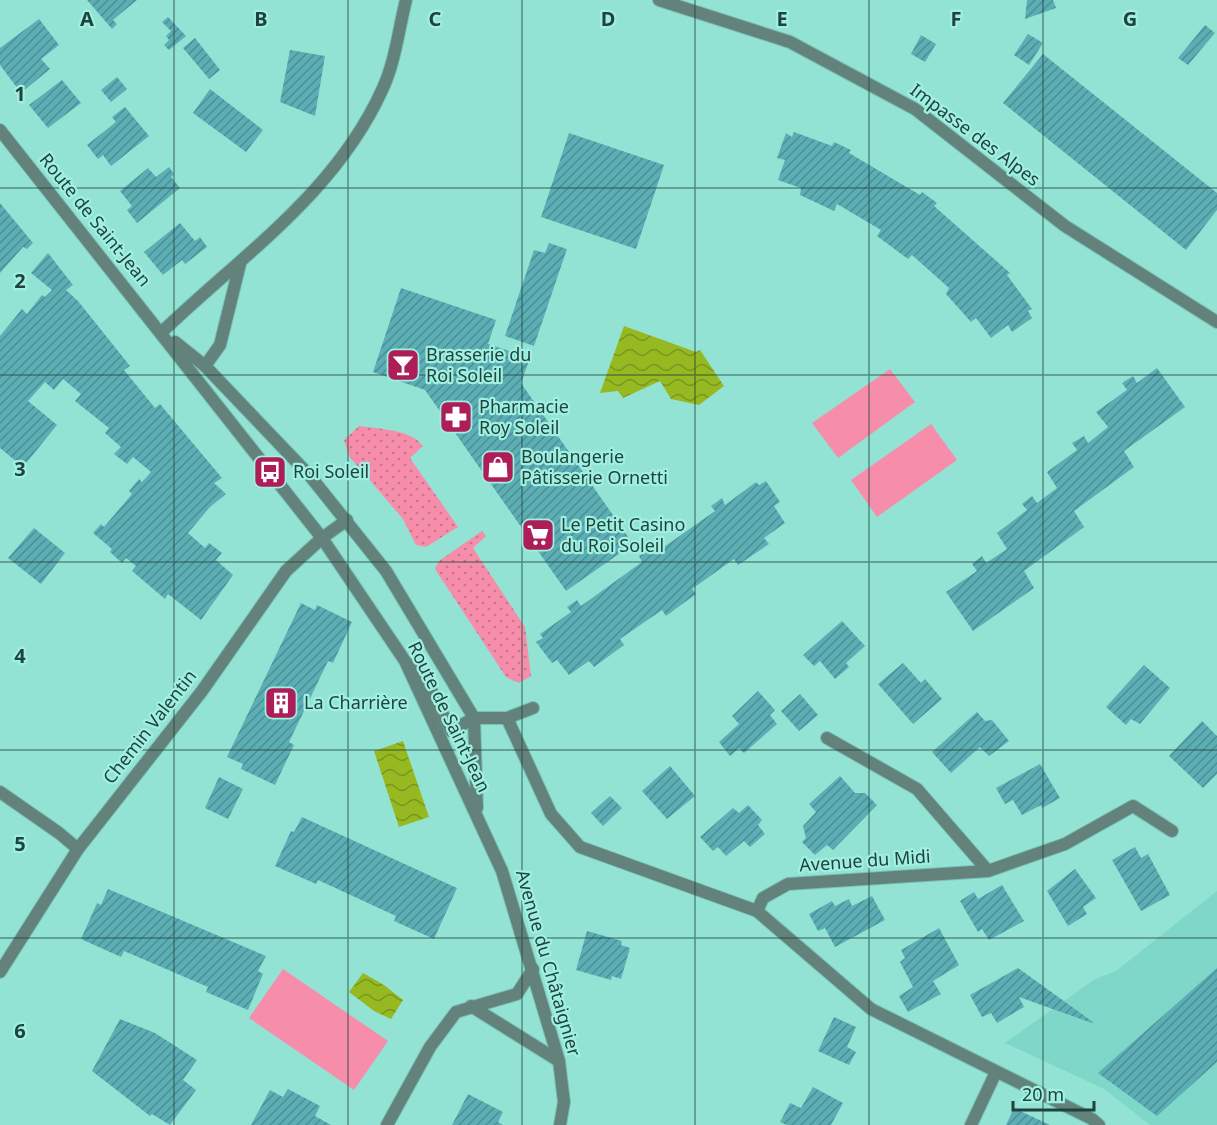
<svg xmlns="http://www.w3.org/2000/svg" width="1217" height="1125" font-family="'Noto Sans',sans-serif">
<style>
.built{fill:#7ed7c8}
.grass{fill:url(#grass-dots)}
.garden{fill:#f68eab}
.water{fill:url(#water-waves)}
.building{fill:url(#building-hatch)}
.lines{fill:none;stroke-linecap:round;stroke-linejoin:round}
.service-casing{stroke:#7ac0b4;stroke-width:14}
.minor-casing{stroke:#7ac0b4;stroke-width:14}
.tertiary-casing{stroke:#7ac0b4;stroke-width:14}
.service{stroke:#63827c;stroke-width:12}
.minor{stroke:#63827c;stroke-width:12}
.tertiary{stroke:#63827c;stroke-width:12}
.grid{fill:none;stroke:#21433d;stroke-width:1.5;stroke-opacity:0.55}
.labels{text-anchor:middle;stroke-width:4.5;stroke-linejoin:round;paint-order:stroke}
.street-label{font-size:18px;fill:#21433d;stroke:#a0f0e2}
.poi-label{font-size:18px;fill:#21433d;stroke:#a0f0e2;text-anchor:start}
.grid-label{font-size:20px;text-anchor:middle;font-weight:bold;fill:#21433d;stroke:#a0f0e2;stroke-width:4.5;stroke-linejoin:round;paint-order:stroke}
</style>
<defs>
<pattern id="grass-dots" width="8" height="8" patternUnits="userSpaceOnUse" patternTransform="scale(1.5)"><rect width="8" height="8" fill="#f68eab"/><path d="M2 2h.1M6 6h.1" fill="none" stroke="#c7768c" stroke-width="1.8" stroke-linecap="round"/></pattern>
<pattern id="water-waves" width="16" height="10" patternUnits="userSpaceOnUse" patternTransform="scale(1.5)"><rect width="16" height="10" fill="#96b820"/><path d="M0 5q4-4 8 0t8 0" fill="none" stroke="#7a971d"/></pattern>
<pattern id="building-hatch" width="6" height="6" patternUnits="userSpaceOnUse" patternTransform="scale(1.5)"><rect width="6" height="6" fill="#5caeb5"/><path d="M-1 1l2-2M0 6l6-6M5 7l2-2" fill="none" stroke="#4c8f94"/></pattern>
</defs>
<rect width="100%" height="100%" fill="#93e3d5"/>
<polygon class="built" points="1217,891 1217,1125 1150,1125 1104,1089 1005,1043 1095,979 1116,971"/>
<g class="grass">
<path d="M359,426c19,3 52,3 64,20l-13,12 48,69 -32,20 -10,-2 -13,-26 -54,-63 -5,-16z"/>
<polygon points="482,531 486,536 473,548 525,627 531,676 519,683 506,677 435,569 439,561"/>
</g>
<g class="garden">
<polygon points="890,369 915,402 838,458 812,423"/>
<polygon points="931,424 957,460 877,517 851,480"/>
<polygon points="283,969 388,1041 354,1090 249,1018"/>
</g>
<g class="water">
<polygon points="624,326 696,352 700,350 724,386 699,405 671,399 660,381 623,398 618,391 600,393"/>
<polygon points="403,741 429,817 399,827 374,751"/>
<polygon points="363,973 384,985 403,1000 391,1019 374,1011 349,992"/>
</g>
<g class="building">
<polygon points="87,0 137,0 113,20 117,24 112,29"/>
<polygon points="1027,0 1053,0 1056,8 1025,19"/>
<polygon points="168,17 186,36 169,50 164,45 169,40 166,36 171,31 162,22"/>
<polygon points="39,19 59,45 41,59 50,69 21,93 0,65 0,48"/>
<polygon points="1205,25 1215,33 1188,65 1178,58"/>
<polygon points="1028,34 1043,43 1029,65 1014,55"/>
<polygon points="921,35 936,44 925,62 911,54"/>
<polygon points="195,38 220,70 209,79 183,48"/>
<polygon points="290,50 325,56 315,116 280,102"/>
<polygon points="1043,54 1217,193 1217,210 1186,250 1003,103"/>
<polygon points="117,77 127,89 111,102 101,90"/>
<polygon points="62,80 81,103 48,128 29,105"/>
<polygon points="210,89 263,130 246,152 193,113"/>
<polygon points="125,107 149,136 111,166 103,155 98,159 87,145 116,122 112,117"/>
<polygon points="794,132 832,146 834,142 851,150 849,153 920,195 922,192 937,203 934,206 1010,273 1007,275 1032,309 1028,311 1032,318 1012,332 1008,325 991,338 976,318 971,322 946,294 949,288 912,255 908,259 877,236 881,230 837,204 834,211 800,195 801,188 778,180 785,160 777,158 786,133 792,137"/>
<polygon points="569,133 664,165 636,249 541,217"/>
<polygon points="169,167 174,174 171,177 180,188 137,223 127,210 132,206 120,191 148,168 156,177"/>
<polygon points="0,203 33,243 27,249 23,247 0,273"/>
<polygon points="180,223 195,241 200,237 207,247 185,264 182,260 163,275 144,252"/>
<polygon points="549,243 567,249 534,346 505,336 534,250 545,253"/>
<polygon points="48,253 73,285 66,290 78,301 130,366 124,370 155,408 160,404 222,478 214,483 226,494 210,507 188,533 205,548 209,543 222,553 216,560 233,575 201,620 168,594 165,599 132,571 136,566 126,558 122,563 110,552 112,549 93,533 101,524 104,527 132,494 129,491 139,479 142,482 151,472 133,457 127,464 114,454 121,447 105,433 109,428 75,401 81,394 63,379 54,390 45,382 28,401 57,425 23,467 0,448 0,336 22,309 27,314 42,295 45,297 52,290 31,273"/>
<polygon points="401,288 496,320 488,344 530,358 521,383 633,544 566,591 425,390 373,372"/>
<polygon points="1157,368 1185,407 1124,451 1134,467 1074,511 1084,527 1024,571 1034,588 973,631 946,592 977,571 972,564 982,556 986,563 1007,549 997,533 1027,510 1022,504 1032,496 1037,503 1057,488 1047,472 1077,450 1072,443 1084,436 1088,443 1108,427 1096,412 1127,390 1122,383 1133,376 1137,383"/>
<polygon points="766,481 780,502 774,506 785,523 764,538 769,544 738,565 734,559 692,589 696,594 666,616 662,610 620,639 624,645 594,667 589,661 569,675 557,660 552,663 536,642 543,638 540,634 571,612 567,607 577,600 581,606 642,562 639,556 650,549 654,554 715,511 711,506 722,498 725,505 756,482 759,485"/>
<polygon points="34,528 65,553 41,584 8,558"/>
<polygon points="301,603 315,610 317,605 352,622 333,663 328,661 289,742 294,745 275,785 241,769 243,764 227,757"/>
<polygon points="842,621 865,646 846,663 849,667 835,679 820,661 814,666 803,655"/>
<polygon points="903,663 921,683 925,679 942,699 913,724 878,684"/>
<polygon points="1144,665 1170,688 1140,724 1131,719 1126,725 1106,707"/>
<polygon points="758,691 775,710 770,715 777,724 744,753 739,748 730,756 719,742 739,724 732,716"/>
<polygon points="800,694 818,715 799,731 781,711"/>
<polygon points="977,712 985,721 992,720 1009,741 989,756 980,747 951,773 932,752"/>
<polygon points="1202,721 1217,736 1217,774 1203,788 1169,756"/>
<polygon points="1040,764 1060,798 1042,808 1041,805 1022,815 1013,800 1005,804 996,788"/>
<polygon points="670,766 695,796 667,819 642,791"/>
<polygon points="840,776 855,793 865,793 877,805 833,850 827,845 815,855 802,842 806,838 803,826 816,812 809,804"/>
<polygon points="219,777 243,789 228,819 205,808"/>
<polygon points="610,796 622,808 603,826 591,813"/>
<polygon points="748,805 762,820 758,825 765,834 750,847 744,841 726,856 718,847 713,851 700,837 733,808 739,813"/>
<polygon points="302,817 457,888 434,939 394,921 396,916 318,880 316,884 275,866 291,831 294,832"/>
<polygon points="1135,847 1141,858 1148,854 1170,895 1141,911 1112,860"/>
<polygon points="1075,869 1096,898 1083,907 1087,914 1068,926 1047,891"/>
<polygon points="1002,885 1024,921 989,940 982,929 978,932 960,901 974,892 978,899"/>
<polygon points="108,889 266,956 258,971 263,974 248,1010 206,992 208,987 124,951 121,957 81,939 97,903 101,905"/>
<polygon points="872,896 885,920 835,947 825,928 818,931 809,914 832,901 835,906 849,899 852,906"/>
<polygon points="939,928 959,965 933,981 941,994 908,1012 899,996 913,987 900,962 905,958 901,950"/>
<polygon points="587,931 622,941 621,945 630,948 621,979 612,976 611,980 576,970"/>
<polygon points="1018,968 1093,1022 1092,1023 1019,997 1024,1007 997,1023 991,1013 982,1017 970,995"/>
<polygon points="1217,968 1217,1062 1157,1116 1098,1073"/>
<polygon points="834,1017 856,1027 847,1047 856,1052 849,1065 818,1051"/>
<polygon points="120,1019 155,1033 197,1060 183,1080 196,1090 170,1125 152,1114 150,1116 92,1071"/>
<polygon points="813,1087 843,1103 831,1125 787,1125 780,1122 790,1103 801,1108"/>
<polygon points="288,1089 320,1106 315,1116 331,1125 251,1125 270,1090 283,1097"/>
<polygon points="468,1094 503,1112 498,1122 503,1125 452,1125"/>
<polygon points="1014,1108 1050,1125 1006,1125"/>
</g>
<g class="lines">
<g class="service-casing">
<polyline id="service" points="0,792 59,833 78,849"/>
</g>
<g class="minor-casing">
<g id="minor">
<polyline points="659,0 790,42 915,109 1065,226 1217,322"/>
<path d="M162,332c80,-77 174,-139 221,-244 12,-26 16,-60 23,-88"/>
<polyline points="205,366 220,345 240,264"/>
<polyline points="474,718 507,718 533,708"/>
<polyline points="507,718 551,814 580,847 757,911 871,1009 1092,1119 1099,1125"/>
<polyline points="827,738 917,789 988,871"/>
<polyline points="757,911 763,898 788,884 988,871 1065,844 1133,806 1172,831"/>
<polyline points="0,972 78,849 202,691 286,571 322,538"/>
<polyline points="471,1006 559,1061"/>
<polyline points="387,1125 430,1047 456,1012 517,994 533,969"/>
<polyline points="971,1125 996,1072"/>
</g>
</g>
<g class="tertiary-casing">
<g id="tertiary">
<polyline points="0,130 322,538 405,661 502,871 559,1061 564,1102 560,1125"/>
<polyline points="175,342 205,366 310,476 386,571 474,718 477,808"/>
<polyline points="322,538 347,520"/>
<polyline points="410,665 425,678 451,731 474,718"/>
</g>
</g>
<use href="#service" class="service"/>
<use href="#minor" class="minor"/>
<use href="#tertiary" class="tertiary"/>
</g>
<path class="grid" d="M174,0v1125M348,0v1125M522,0v1125M695,0v1125M869,0v1125M1043,0v1125M0,188h1217M0,375h1217M0,562h1217M0,750h1217M0,938h1217"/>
<defs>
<g id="bar-square" transform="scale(1.725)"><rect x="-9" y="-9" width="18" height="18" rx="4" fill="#ad1e59" stroke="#a0f0e2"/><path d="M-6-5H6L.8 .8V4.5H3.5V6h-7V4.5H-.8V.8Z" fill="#fff"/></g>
<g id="pharmacy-square" transform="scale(1.725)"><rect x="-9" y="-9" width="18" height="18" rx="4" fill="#ad1e59" stroke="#a0f0e2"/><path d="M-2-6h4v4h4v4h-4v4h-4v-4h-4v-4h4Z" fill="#fff"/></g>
<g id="shop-square" transform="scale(1.725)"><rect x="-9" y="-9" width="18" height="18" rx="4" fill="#ad1e59" stroke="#a0f0e2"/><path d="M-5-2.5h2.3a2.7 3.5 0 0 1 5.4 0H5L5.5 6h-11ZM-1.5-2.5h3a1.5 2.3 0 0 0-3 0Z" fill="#fff"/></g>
<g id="bus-square" transform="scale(1.725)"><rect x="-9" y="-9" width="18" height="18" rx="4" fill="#ad1e59" stroke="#a0f0e2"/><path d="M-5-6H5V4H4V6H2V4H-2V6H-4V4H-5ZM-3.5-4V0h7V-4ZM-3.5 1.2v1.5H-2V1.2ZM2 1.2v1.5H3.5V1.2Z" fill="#fff"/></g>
<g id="supermarket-square" transform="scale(1.725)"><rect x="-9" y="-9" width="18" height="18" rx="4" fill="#ad1e59" stroke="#a0f0e2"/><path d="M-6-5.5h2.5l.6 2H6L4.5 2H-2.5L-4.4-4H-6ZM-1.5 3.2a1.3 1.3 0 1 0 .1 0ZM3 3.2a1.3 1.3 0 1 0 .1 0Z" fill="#fff"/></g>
<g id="building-square" transform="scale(1.725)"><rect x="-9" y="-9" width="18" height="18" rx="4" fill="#ad1e59" stroke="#a0f0e2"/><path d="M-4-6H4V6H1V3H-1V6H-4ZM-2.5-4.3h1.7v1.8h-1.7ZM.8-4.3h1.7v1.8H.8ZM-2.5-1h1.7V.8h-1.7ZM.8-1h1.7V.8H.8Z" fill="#fff"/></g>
</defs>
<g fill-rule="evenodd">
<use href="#bar-square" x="403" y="365"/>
<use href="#pharmacy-square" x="456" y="417"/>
<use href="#shop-square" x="498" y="467"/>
<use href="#bus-square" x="270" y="472"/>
<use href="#supermarket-square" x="538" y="535"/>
<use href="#building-square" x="281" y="703"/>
</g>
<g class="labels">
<g class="street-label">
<text transform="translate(975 135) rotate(37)" y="6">Impasse des Alpes</text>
<text transform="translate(95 220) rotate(51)" y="6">Route de Saint-Jean</text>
<text transform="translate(449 717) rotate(64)" y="6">Route de Saint-Jean</text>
<text transform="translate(150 727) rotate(-52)" y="6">Chemin Valentin</text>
<text transform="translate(865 861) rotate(-4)" y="6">Avenue du Midi</text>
<text transform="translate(548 963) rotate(74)" y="6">Avenue du Châtaignier</text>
</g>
<g class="poi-label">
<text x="426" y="361">Brasserie du<tspan x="426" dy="21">Roi Soleil</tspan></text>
<text x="479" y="413">Pharmacie<tspan x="479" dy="21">Roy Soleil</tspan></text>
<text x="521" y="463">Boulangerie<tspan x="521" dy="21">Pâtisserie Ornetti</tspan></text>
<text x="293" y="478">Roi Soleil</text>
<text x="561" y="531">Le Petit Casino<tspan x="561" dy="21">du Roi Soleil</tspan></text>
<text x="304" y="709">La Charrière</text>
</g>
</g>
<g class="grid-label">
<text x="87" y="26">A</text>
<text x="261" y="26">B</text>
<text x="435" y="26">C</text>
<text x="608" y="26">D</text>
<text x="782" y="26">E</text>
<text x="956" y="26">F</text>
<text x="1130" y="26">G</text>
<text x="20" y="101">1</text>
<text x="20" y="288">2</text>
<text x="20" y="476">3</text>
<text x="20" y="663">4</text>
<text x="20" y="851">5</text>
<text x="20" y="1038">6</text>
</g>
<path d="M1013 1101v9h81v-9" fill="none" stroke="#21433d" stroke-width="3"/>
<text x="1022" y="1101" font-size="18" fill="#21433d" stroke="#a0f0e2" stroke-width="4.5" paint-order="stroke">20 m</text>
</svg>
